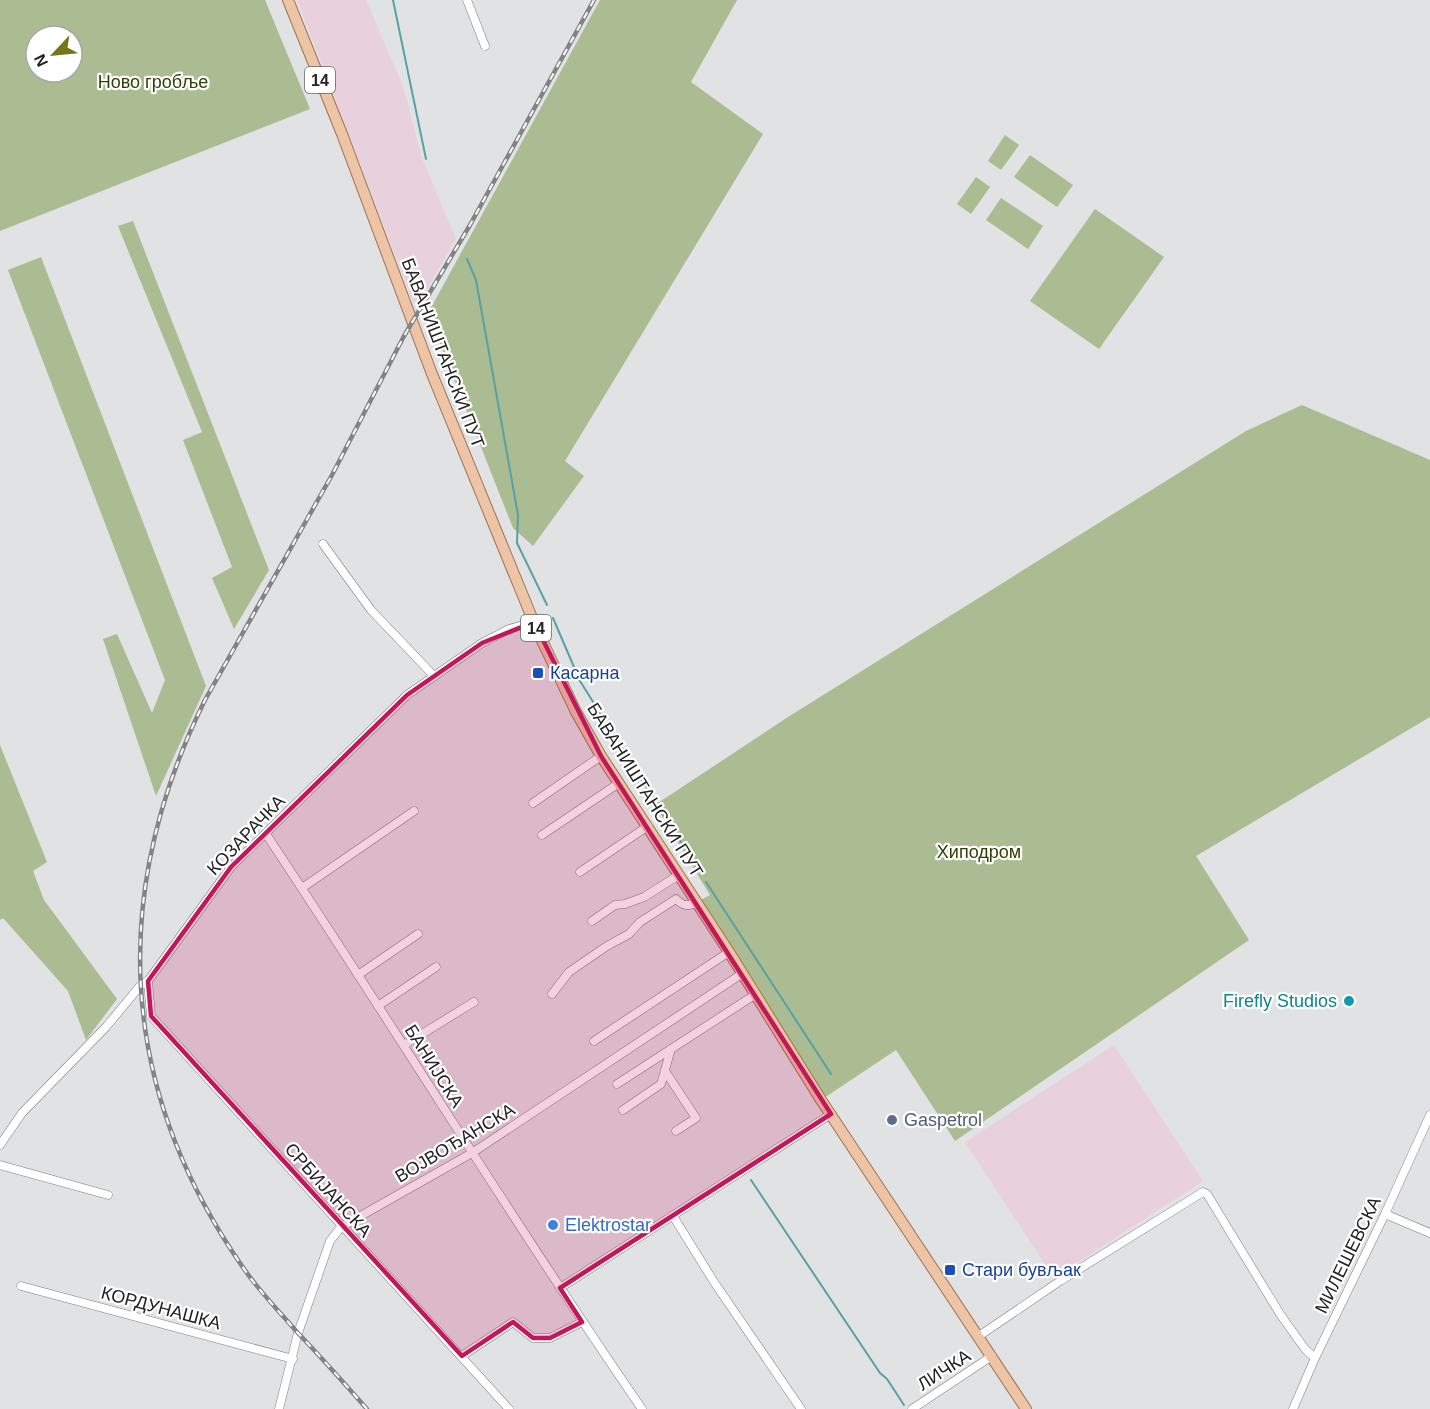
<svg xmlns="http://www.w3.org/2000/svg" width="1430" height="1409" font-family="Arial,sans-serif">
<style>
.industrial{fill:#e8d1dd}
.green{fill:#abbb92;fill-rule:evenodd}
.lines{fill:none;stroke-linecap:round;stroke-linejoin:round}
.stream{stroke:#59a1a3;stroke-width:2}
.minor-casing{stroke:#7d7e7f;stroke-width:9}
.major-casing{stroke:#9e7252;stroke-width:12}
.minor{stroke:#fff;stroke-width:8}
.major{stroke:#edc4a6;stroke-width:10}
.rail-casing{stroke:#838385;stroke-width:4.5}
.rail{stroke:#fff;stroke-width:2;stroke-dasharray:7;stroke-linecap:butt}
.marked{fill:#c2185b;fill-opacity:0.2;stroke:#c2185b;stroke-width:4.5;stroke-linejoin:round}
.transit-dot{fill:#1a4fb4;stroke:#fff;stroke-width:2}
.culture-dot{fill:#0f9aa8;stroke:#fff;stroke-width:2}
.service-dot{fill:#5c6f8a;stroke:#fff;stroke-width:2}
.shop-dot{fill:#3f7fe0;stroke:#fff;stroke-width:2}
.labels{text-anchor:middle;stroke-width:4.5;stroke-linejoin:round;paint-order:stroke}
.shield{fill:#fff;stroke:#656566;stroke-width:1.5}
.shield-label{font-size:16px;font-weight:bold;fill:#232324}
.park-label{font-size:18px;fill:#304005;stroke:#fff}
.street-label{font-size:18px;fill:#232324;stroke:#fff}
.transit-label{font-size:18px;fill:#164399;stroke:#fff;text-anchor:start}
.culture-label{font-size:18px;fill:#0d838f;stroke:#fff;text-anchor:end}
.service-label{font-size:18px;fill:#4e5e75;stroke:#fff;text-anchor:start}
.shop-label{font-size:18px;fill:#366cbe;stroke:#fff;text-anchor:start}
</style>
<rect width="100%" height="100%" fill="#e1e2e4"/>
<g class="industrial">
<polygon points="297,0 366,0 404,89 421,156 456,239 423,296 414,304"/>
<polygon points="1114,1045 1203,1181 1054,1278 965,1142"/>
</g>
<g class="green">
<path d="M0,0h265l45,109 -310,122zM36,36h36v36h-36z"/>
<polygon points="600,0 737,0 691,82 763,134 565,461 584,476 533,546 513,528 428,313"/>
<polygon points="1005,135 1019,145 1001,170 988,161"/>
<polygon points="1030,155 1073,185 1057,207 1014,177"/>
<polygon points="976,177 990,187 971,214 957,204"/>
<polygon points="1001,198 1043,226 1028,249 986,220"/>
<polygon points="1095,209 1164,257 1099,349 1030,301"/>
<polygon points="133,221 269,570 234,629 212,578 232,567 183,440 202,432 118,226"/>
<polygon points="41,257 206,686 156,796 103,639 117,634 152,713 165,680 8,270"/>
<polygon points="1302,405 1430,460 1430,717 1196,856 1249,940 955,1141 896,1050 821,1100 697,902 710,895 655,805 788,717 1246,431"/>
<polygon points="0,745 47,862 33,871 44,900 117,999 86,1040 68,991 3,918 0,920"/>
</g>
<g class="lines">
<g class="stream">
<polyline points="393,0 426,159"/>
<polyline points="467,259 476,280 518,515 517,543 547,605"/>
<polyline points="553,618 580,681 699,871"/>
<polyline points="706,882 831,1074"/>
<polyline points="751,1180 880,1373 887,1379 904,1405"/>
</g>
<g class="minor-casing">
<g id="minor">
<polyline points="467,0 485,46"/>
<polyline points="323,544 371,610 434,676"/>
<polyline points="533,803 601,756"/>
<path d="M266,834c127,191 246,386 376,575"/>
<polyline points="542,835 619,783"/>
<polyline points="580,872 648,826"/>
<polyline points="302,888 414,811"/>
<polyline points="592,921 615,905 625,904 644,897 679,875"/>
<polyline points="358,975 418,934"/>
<polyline points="148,981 151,1016 509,1409"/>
<path d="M552,994l17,-22 38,-26 22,-12 11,-12 36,-23c7,7 12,8 21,3"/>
<polyline points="378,1006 436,967"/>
<polyline points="594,1041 729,952"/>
<polyline points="404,1045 474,1002"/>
<polyline points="665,1071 696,1118 676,1131"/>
<polyline points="617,1084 756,994"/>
<polyline points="623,1110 661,1084 671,1049"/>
<polyline points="0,1145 22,1113 106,1027 140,986 148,981 231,867 407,695 482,643 509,629 534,622"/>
<polyline points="0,1165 108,1195"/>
<polyline points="1385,1214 1430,1233"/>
<polyline points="673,1216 714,1282 801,1409"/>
<polyline points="21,1286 293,1359"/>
<polyline points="560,1288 831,1114"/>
<polyline points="979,1336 1060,1281 1203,1192 1207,1194 1280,1314 1305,1349 1315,1358"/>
<polyline points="462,1356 513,1322 533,1338 550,1338 582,1322"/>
<polyline points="279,1409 298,1333 330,1241 341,1227 472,1153 743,973"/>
<polyline points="912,1409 992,1356"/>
<polyline points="1293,1409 1315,1358 1385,1214 1430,1115"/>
</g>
</g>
<g class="major-casing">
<polyline id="major" points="288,0 342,134 432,374 537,630 576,712 601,756 729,952 821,1100 1026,1409"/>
</g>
<use href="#minor" class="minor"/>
<use href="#major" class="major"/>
<g class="rail-casing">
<path id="rail" d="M367,1409c-23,-26 -46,-52 -70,-77 -19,-22 -39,-42 -55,-66 -124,-179 -133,-372 -37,-566l127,-225 72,-139 66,-111 124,-225"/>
</g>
<use href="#rail" class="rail"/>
</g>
<path class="marked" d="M534,622l67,134 230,358 -271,174 22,34 -32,16h-17l-20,-16 -51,34 -311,-340 -3,-35 83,-114 176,-172 75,-52z"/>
<g class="transit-dot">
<rect x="532" y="667" width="12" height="12" rx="3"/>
<rect x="944" y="1264" width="12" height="12" rx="3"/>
</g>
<circle class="culture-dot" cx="1349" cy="1001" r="6"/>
<circle class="service-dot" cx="892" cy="1120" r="6"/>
<circle class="shop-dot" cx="553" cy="1225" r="6"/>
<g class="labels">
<g class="shield">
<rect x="305" y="67" width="30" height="26" rx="4.5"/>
<rect x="521" y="615" width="30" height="26" rx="4.5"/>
</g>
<g class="shield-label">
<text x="320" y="86">14</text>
<text x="536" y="634">14</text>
</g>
<g class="park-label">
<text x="153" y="88">Ново гробље</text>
<text x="979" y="858">Хиподром</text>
</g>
<g class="street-label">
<text transform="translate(443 353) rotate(69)" y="6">БАВАНИШТАНСКИ ПУТ</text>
<text transform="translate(645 790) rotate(58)" y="6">БАВАНИШТАНСКИ ПУТ</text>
<text transform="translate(246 835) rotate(-46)" y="6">КОЗАРАЧКА</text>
<text transform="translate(434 1066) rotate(58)" y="6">БАНИЈСКА</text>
<text transform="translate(455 1143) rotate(-31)" y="6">ВОЈВОЂАНСКА</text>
<text transform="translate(328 1190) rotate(48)" y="6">СРБИЈАНСКА</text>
<text transform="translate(1348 1255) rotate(-64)" y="6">МИЛЕШЕВСКА</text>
<text transform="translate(161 1308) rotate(15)" y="6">КОРДУНАШКА</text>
<text transform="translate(944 1370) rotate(-33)" y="6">ЛИЧКА</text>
</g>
<g class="transit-label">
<text x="550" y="679">Касарна</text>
<text x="962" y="1276">Стари бувљак</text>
</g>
<g class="culture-label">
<text x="1337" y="1007">Firefly Studios</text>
</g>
<g class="service-label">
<text x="904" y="1126">Gaspetrol</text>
</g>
<g class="shop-label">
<text x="565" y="1231">Elektrostar</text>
</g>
</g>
<g transform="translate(54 54) rotate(244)"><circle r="28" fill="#ffffff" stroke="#a7a7a7" stroke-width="1.5"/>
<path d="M0-4.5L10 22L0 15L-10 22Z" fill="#76751b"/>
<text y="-9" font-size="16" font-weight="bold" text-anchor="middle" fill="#232324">N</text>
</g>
</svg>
